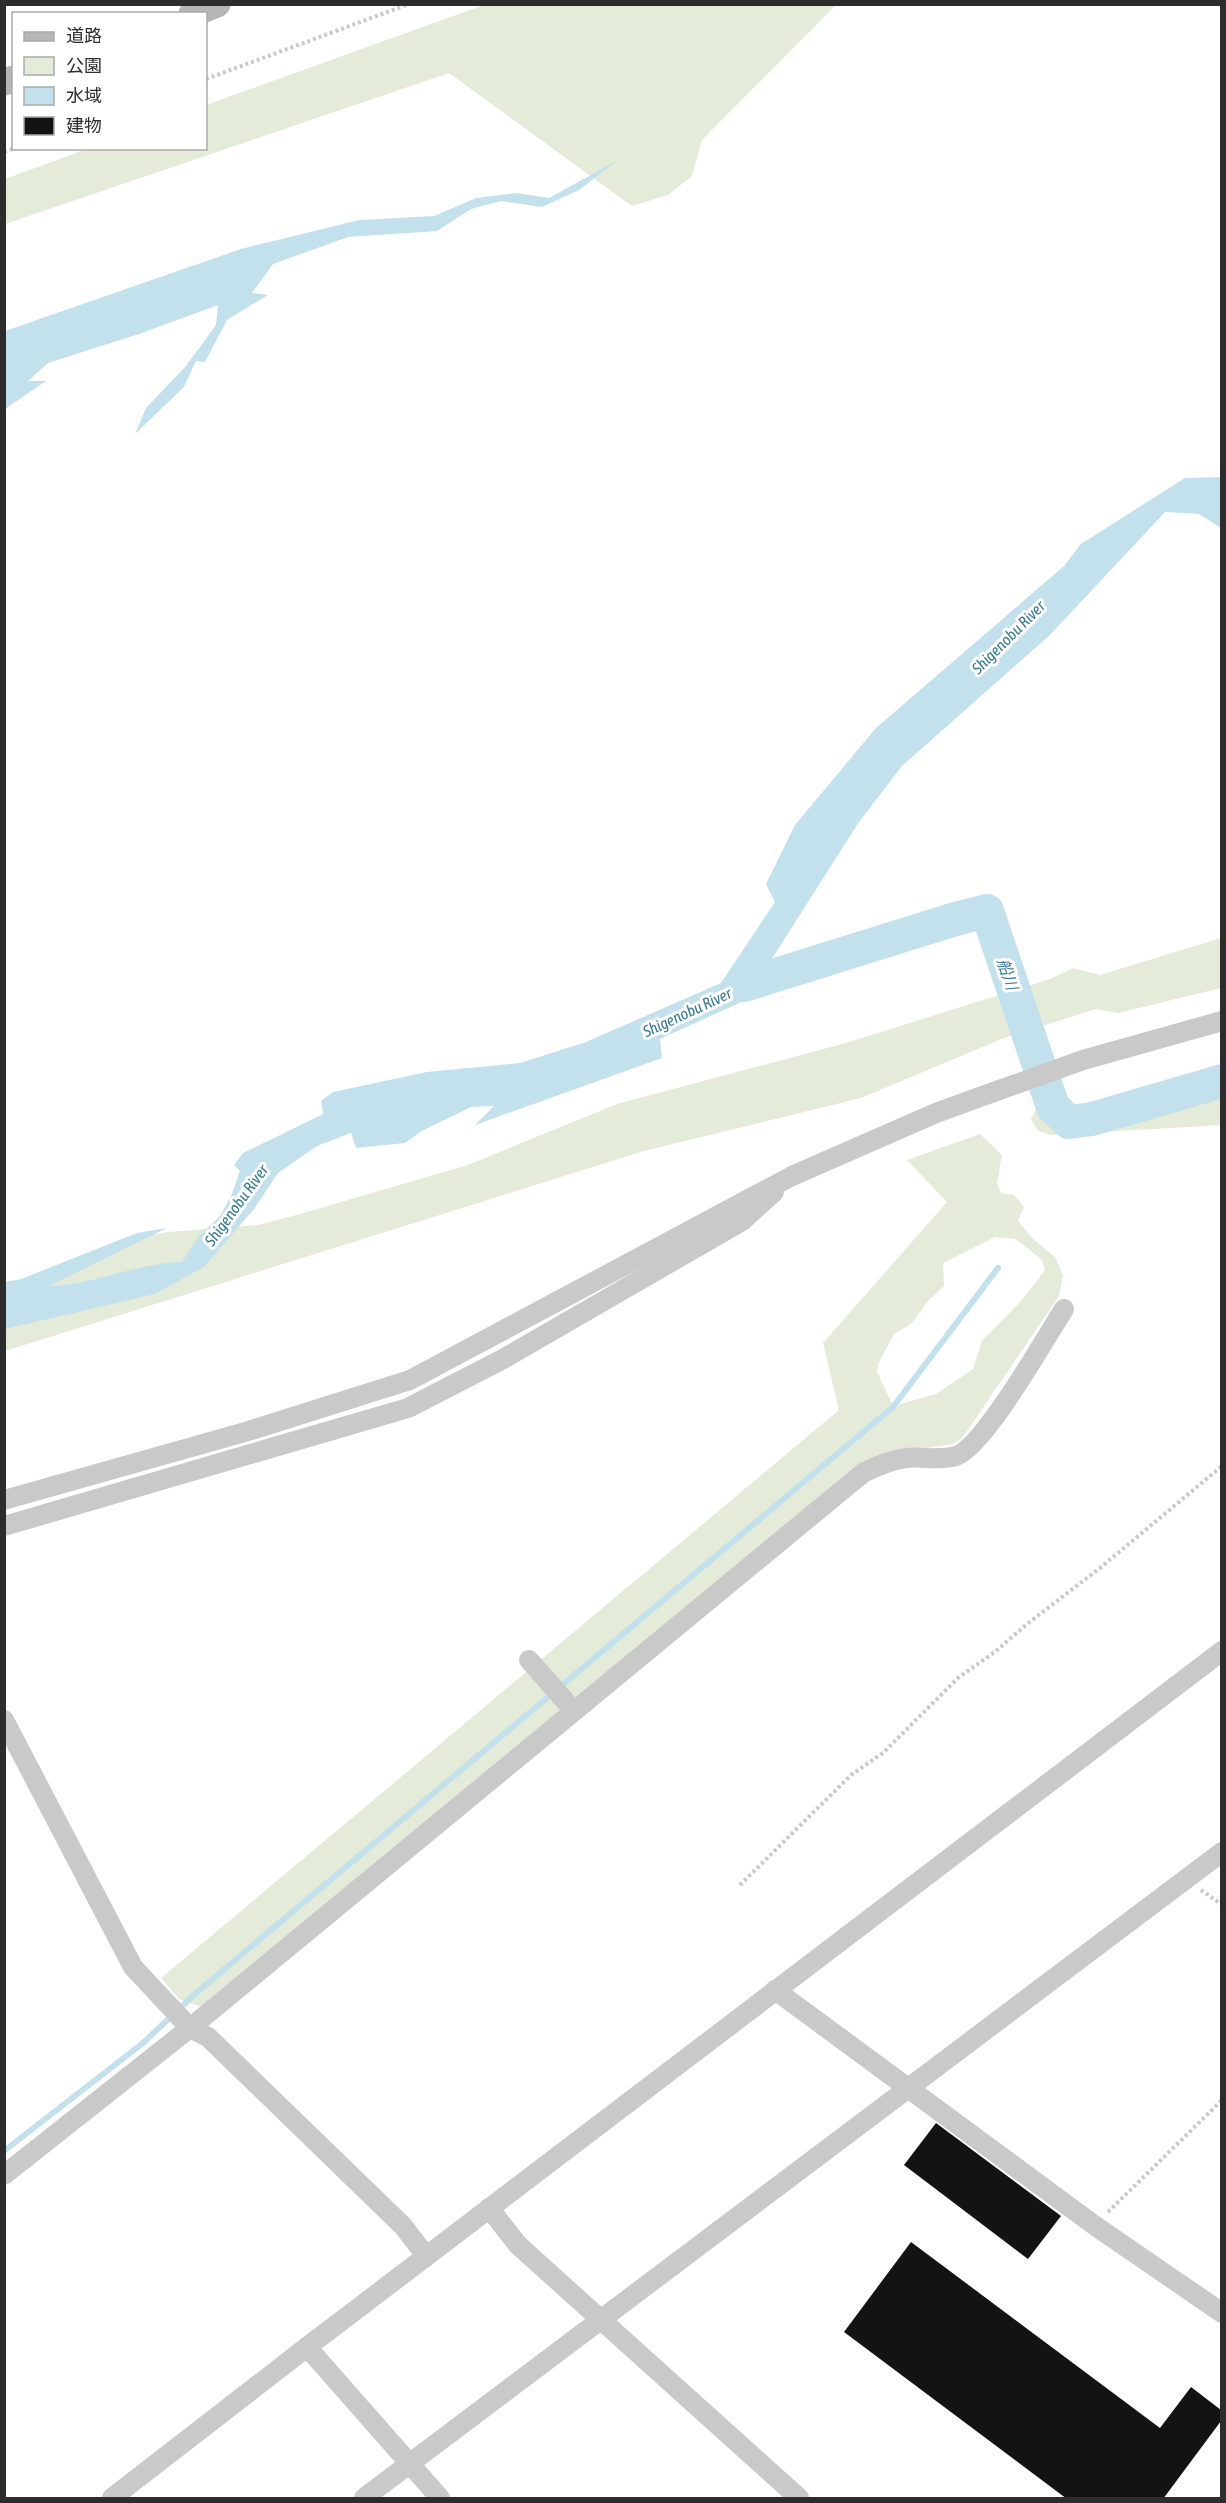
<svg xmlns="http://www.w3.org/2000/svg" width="1226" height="2503" font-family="'Asap Condensed','Noto Sans JP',sans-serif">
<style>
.green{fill:#e4ebd8;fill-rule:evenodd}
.water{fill:#c3e1ed}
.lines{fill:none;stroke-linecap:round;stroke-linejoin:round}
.stream{stroke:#c3e1ed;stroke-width:6}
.river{stroke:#c3e1ed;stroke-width:34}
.building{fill:#131313}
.path{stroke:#c9c9c9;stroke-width:4;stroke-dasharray:3 3;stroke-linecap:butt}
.street{stroke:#c9c9c9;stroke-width:20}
.secondary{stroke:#b6b6b6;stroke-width:27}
.labels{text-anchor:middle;stroke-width:6;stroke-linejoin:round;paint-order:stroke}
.water-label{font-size:16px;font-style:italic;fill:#367893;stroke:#fff}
</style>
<rect width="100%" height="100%" fill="#fff"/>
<g class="green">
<polygon points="484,5 836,5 702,140 692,176 668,195 632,206 449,73 5,224 5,179 87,149 206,148 206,105"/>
<polygon points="1221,938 1221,988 1118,1013 1096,1009 1004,1038 861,1098 644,1151 5,1351 5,1290 128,1239 168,1232 258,1225 300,1214 468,1165 617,1104 846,1043 1050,979 1073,968 1100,975"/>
<path d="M1221,1086v39l-171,10 -13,-5 -6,-11 5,-11 8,-1c13,11 19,17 37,18z"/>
<path d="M980,1134l22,21 -5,28 4,10 13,2 10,12 -6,14 14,17 23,19 8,18 -4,21 -96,141 -10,7 -78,12 -22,12 -277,233 -374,306 -23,-8 -18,-21 678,-568 -16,-67 124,-141 -40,-42zM995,1237l21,2 26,21 3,10 -22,29 -41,42 -9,28 -37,25 -43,12 -16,-34 1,-8 16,-30 17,-10 17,-23 16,-15 -1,-23z"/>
</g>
<g class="water">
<polygon points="618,160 579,190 542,207 501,201 471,209 437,231 348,237 273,264 252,293 268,295 227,320 205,362 196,361 184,387 135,434 146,408 186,366 216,325 218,305 139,334 48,363 28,381 46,381 5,409 5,331 241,249 359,220 434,216 476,198 516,193 549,198"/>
<path d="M1221,477v51l-22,-14 -34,-2 -115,123 -148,131 -43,56 -93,146 -11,28 -95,43 2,19 -187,67 19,-19 -23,1 -51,25 -15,11 -49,5 -5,-15 -34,13 -39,27 -24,36 -50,58 -49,27 -150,35v-47l16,-3 116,-46 30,-5 -118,58c45,-1 88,-23 133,-24l16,-25 22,-21 11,-20 9,-25 -6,-6 9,-12 80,-39 -2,-13 12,-9 94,-20 93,-9 66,-21 135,-59 54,-81 -9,-18 29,-59 81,-97 188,-162 17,-22 104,-66z"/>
</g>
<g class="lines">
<polyline class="stream" points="4,2151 143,2043 196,1993 893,1407 998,1268"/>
<polyline class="river" points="744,985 952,920 987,911 1053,1107 1069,1122 1092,1119 1222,1081"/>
</g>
<g class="building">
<polygon points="936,2123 1061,2216 1028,2259 904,2165"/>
<polygon points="911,2242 1160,2428 1191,2387 1221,2410 1221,2421 1163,2499 1067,2499 844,2332"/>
</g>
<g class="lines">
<g class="path">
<polyline points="206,79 409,4"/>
<polyline points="4,152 15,148"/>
<polyline points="740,1885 851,1775 883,1753 958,1678 996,1651 1027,1624 1100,1568 1222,1466"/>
<polyline points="1201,1890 1222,1905"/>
<polyline points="1108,2212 1222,2100"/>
</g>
<g class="street">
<polyline points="4,1500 245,1432 410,1380 792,1176 936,1113 977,1098 1083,1060 1222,1021"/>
<polyline points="4,1526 408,1408 503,1359 742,1221 774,1192"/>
<polyline points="529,1660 574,1711"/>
<polyline points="4,1720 133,1967 190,2028 208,2037 403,2226 426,2256"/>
<polyline points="775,1990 1094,2225 1222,2313"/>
<path d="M4,2175l186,-147 673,-555c14,-7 27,-13 43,-15 17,-2 34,3 50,-2 28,-9 90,-119 108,-147"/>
<polyline points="489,2208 518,2245 799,2498"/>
<polyline points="307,2347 440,2498"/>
<polyline points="112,2498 307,2347 1222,1651"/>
<polyline points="364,2498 1222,1852"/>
</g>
<g class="secondary">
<polyline points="192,14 217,4"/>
<polyline points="4,82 14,79"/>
</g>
</g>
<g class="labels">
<g class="water-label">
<text transform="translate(1008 637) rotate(-45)" y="6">Shigenobu River</text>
<text transform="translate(1008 974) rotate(71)" y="6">船川</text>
<text transform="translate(687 1012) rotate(-25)" y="6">Shigenobu River</text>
<text transform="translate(236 1205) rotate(-54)" y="6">Shigenobu River</text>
</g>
</g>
<rect width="1226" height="2503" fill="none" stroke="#2c2c2c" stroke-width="12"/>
<rect x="12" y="12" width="195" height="138" fill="#ffffff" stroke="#ababab" stroke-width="1.5"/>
<rect x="24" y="32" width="30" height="9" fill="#b6b6b6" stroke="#ababab" stroke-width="1.5"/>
<text x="66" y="42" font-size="18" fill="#2c2c2c">道路</text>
<rect x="24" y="57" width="30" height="18" fill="#e4ebd8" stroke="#ababab" stroke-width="1.5"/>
<text x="66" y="72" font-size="18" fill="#2c2c2c">公園</text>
<rect x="24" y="87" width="30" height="18" fill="#c3e1ed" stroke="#ababab" stroke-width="1.5"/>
<text x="66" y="102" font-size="18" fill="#2c2c2c">水域</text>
<rect x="24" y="117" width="30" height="18" fill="#131313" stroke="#ababab" stroke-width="1.5"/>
<text x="66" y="132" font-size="18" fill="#2c2c2c">建物</text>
</svg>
